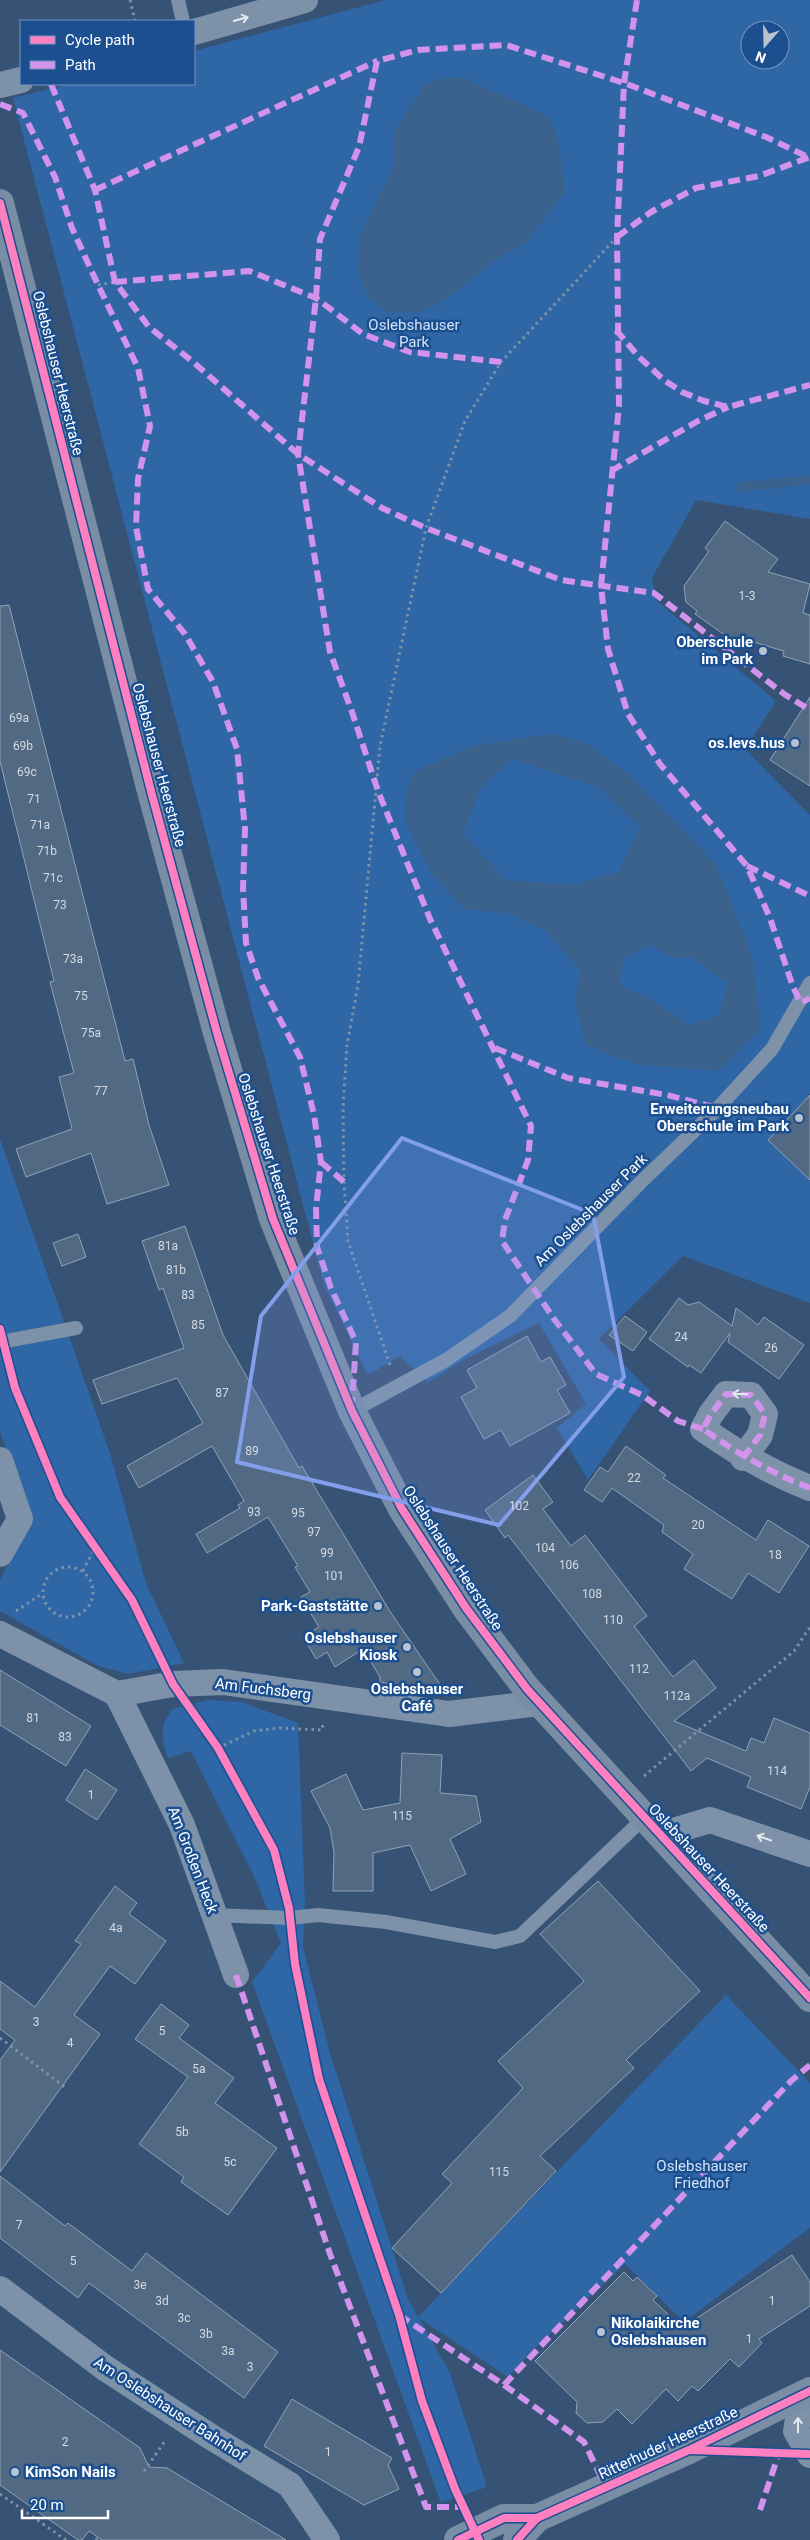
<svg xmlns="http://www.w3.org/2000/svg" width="810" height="2540" font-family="Roboto,sans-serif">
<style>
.green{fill:#2f66a5;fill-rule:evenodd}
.water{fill:#3b618d;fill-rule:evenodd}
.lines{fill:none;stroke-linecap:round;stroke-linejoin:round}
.stream{stroke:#3b618d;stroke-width:9}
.building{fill:#526984;stroke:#92a2b6}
.path{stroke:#7d92a8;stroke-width:3;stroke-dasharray:2.5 4;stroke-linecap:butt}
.service{stroke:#7d92a8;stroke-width:14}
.minor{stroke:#7d92a8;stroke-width:26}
.secondary{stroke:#798da4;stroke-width:28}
.quiet{stroke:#d193ec;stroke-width:6;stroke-dasharray:12 6;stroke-linecap:butt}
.cycleway-casing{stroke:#1b4f8f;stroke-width:11}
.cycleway{stroke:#ff80c0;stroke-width:8}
.oneway{stroke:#e5e9ee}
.marked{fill:#839eea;fill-opacity:0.2;stroke:#839eea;stroke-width:4;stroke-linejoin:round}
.poi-dot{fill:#b9c2ce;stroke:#1b4f8f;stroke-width:2}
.labels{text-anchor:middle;stroke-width:5;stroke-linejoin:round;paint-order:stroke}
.number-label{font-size:12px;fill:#d4dae0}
.park-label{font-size:15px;fill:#cfe3fa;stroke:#1b4f8f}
.street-label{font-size:15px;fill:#fff;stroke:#1b4f8f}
.poi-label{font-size:15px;font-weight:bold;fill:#fff;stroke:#1b4f8f;text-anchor:end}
</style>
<rect width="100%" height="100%" fill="#365274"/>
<g class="green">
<path d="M386,0h424v519l-114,-19 -44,78 5,23 119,100 -31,48 65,66v488l-127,-47 -84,83 51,52 -62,89 -31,-52 29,-24 -47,-81 -72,35 -39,24 -28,-26 -32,19 -44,-90 -311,-1187 55,-14h126v-33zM750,30h30v30h-30z"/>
<polygon points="0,1139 110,1453 146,1583 184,1663 128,1674 98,1666 0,1611 0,1580 33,1519 22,1497 0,1431"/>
<path d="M207,1700l35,2 56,21 7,179 -2,45 27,106 78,246 10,18 308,-322 84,88v145l-126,94 -59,-58 -91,85 -26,28 -89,-59 31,55 37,114 -46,16 -189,-521 29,-39 -27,-67 -63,-125 -23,7c-7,-21 -9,-30 4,-49z"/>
</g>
<g class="water">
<polygon points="445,78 464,78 547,116 557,133 565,192 527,242 495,260 442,302 418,312 388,313 368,297 358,272 359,237 394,165 394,131 425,84"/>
<path d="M550,734l34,8 44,32 88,90 36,92 9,72 -42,43 -84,-7 -49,-19 -11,-42 5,-33 -35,-40 -38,-17 -43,-4 -32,-35 -27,-54 1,-29 8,-19 55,-25zM512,759l88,29 40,39 -22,45 -45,13 -67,-5 -43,-46 17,-45zM650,945l22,13h21l34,25 -8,32 -30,10 -38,-26 -31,-13 3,-27z"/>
</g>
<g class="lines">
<polyline class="stream" points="741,487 810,480"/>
</g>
<g class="building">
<polygon points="725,521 778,559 768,572 810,584 803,613 810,615 810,664 783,656 784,651 739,638 736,643 695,614 697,611 686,602 684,586 709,551 705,548"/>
<polygon points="9,605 125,1061 133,1059 149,1125 169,1185 107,1204 91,1153 26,1177 16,1149 72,1129 59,1077 74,1073 50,982 54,981 0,761 0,606"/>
<polygon points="810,697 810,786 770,760"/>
<polygon points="810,1095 810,1180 768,1140"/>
<polygon points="185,1226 223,1335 265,1409 299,1468 302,1466 391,1613 448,1696 380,1682 380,1677 363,1649 335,1667 327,1652 316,1659 303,1636 319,1627 301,1597 310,1592 295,1567 298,1566 268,1517 207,1553 196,1534 240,1508 238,1505 244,1501 212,1446 139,1488 127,1466 203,1423 177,1378 102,1404 93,1380 184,1348 163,1288 159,1290 142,1241"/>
<polygon points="78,1234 86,1257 62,1266 53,1243"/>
<polygon points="679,1298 688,1305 699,1302 732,1326 736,1308 758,1325 764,1317 804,1345 779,1379 728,1342 730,1333 701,1373 689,1365 688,1367 649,1339"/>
<polygon points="625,1316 647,1332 633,1351 609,1335"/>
<polygon points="527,1336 541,1362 550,1357 566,1385 557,1390 570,1413 510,1446 501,1430 484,1439 461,1397 477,1388 467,1370"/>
<polygon points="626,1446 666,1475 663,1478 756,1540 768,1520 809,1546 779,1593 748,1573 732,1599 684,1569 693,1554 662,1532 664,1525 612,1488 602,1502 584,1490 600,1467 608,1472"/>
<polygon points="533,1475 553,1502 543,1509 571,1546 585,1535 647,1616 634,1626 673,1677 694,1660 716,1688 674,1721 746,1751 751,1738 764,1743 774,1718 810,1733 810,1787 801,1809 747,1787 751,1777 707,1758 691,1771 508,1535 505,1538 485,1510"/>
<polygon points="0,1670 91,1726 66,1766 0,1725"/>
<polygon points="402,1753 442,1755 440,1793 476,1796 481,1822 450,1839 466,1874 431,1891 410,1845 373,1853 373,1891 333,1891 334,1852 330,1828 311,1791 346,1774 363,1810 400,1803"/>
<polygon points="85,1769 117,1790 97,1820 66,1800"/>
<polygon points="598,1881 700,1991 626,2060 634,2068 540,2156 556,2171 441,2293 392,2248 452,2183 442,2174 523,2088 498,2061 584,1981 540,1934"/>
<polygon points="115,1886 137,1903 129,1914 166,1941 135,1984 110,1966 74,2015 100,2034 0,2172 0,2060 15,2040 0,2029 0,1981 35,2007 81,1944 75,1941"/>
<polygon points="161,2004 189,2025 179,2038 234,2078 215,2103 277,2148 228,2215 181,2182 184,2177 139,2144 188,2077 135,2039"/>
<polygon points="0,2176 65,2226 68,2223 132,2271 146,2253 278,2352 244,2398 89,2283 78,2298 0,2238"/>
<polygon points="792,2255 810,2282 810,2306 759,2339 762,2343 739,2367 730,2359 698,2391 692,2386 678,2401 666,2389 632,2424 617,2409 603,2422 587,2423 576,2413 577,2402 535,2361 624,2272 633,2281 637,2277 657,2296 653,2300 682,2328"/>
<polygon points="0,2350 140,2448 149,2467 167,2468 286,2540 102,2540 89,2531 82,2540 78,2540 0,2485"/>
<polygon points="292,2399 392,2458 388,2465 399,2489 364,2505 264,2446"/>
</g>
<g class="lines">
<g class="path">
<polyline points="130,0 135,21"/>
<polyline points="98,285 115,282"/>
<polyline points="390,1365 348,1241 344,1182 343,1108 347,1045 358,985 380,746 426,528 465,421 501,362 617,237"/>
<circle cx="68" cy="1592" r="25"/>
<polyline points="83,1571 94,1549"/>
<polyline points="16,1611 43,1593"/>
<polyline points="218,1748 254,1731 280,1728 322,1730 323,1724"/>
<polyline points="644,1776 794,1651 810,1627"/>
<polyline points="0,2038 65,2087"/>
<polyline points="144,2471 165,2441"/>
<polyline points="0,2494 66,2540"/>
<polyline points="96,2540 98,2537"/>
</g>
<g class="service">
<polyline points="178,0 183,21"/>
<polyline points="0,1342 76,1328"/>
<polyline points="352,1411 446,1360 510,1316 641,1182 718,1108 772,1049 810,983"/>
<polyline points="214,1915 290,1918 318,1915 386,1922 495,1942 520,1936 644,1818"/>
</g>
<g class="minor">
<polyline points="194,32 305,0"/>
<polyline points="0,85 21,80"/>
<path d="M743,1458l17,-23 5,-21 -14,-19 -25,-1 -15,20 -8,15c34,24 68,44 107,59"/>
<polyline points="0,1460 20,1519 0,1554"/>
<polyline points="0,1634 117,1694 173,1684 223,1682 449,1714 539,1703"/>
<polyline points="117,1694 182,1825 236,1975"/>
<polyline points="660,1835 710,1820 810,1854"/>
<polyline points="0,2289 105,2368 211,2437 290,2485 327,2540"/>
<polyline points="802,2395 796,2431 810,2455"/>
</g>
<g class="secondary">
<polyline points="0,203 152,795 217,1033 273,1219 352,1411 402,1509 466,1608 527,1689 810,1998"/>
<polyline points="458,2540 504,2518 537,2518"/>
<polyline points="517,2540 537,2518 689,2450 810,2391"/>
</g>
<g class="quiet">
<polyline points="637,0 624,83 617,237 619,406 601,586 608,649 628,714 660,764 747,866 770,918 793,987 801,1003 810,998"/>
<polyline points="51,84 95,190 115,282 149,327 192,361 298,454 382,508 426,528 561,580 654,593 784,694 810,710"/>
<polyline points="0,104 23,113 55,177 72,228 98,285 138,368 150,426 138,479 136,527 148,589 185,634 213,682 237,749 245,829 243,888 246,943 258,978 300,1057 314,1115 321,1162 316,1208 317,1247 331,1288 356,1342 352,1404"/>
<polyline points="95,190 377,61"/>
<polyline points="617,237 651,212 696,188 759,176 810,157"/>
<polyline points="115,282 249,271 316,298 363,334 410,352 501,362"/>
<polyline points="616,330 639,357 664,380 682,392 704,401 728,407 810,385"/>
<polyline points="611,471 698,421 728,407"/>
<polyline points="747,866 810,896"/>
<polyline points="495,1048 568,1078 667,1095 718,1108"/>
<polyline points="321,1162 344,1182"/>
<polyline points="703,1429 678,1421 642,1395 596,1374 554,1319 502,1241 505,1220 528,1160 531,1126 430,919 378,791 351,709 330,652 298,454 316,298 320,239 359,147 377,61 418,50 506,45 624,83 766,137 810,158"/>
<path d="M743,1458l17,-23 5,-21 -14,-19 -25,-1 -15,20 -8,15c34,24 68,44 107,59"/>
<polyline points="236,1975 330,2254 426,2507 464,2507"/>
<polyline points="399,2315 504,2385 791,2081 810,2065"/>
<polyline points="504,2385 584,2442 606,2487"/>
<polyline points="760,2510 779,2453"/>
</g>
<g class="cycleway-casing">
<g id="cycleway">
<polyline points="0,203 152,795 217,1033 273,1219 352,1411 402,1509 466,1608 527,1689 810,1998"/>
<polyline points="0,1329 15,1388 60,1497 132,1600 173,1684 218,1748 274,1850 289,1908 295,1964 319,2079 399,2315 422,2401 455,2489 479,2540"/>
<polyline points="691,2450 808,2454"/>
<polyline points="458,2540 504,2518 537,2518"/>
<polyline points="517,2540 537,2518 689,2450 810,2391"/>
</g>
</g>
<use href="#cycleway" class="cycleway"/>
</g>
<defs><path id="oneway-shaft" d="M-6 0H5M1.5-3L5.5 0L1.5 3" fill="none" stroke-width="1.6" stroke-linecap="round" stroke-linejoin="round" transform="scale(1.25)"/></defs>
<g class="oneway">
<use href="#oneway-shaft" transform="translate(241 19) rotate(-16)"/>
<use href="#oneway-shaft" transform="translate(740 1394) rotate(-178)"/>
<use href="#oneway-shaft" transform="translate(764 1838) rotate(-161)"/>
<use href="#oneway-shaft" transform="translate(798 2425) rotate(-90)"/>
</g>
<path class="marked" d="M402,1138l191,76 31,163 -125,148 -262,-63 24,-146z"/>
<g class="poi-dot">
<circle cx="763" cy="651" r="5"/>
<circle cx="795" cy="743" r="5"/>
<circle cx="799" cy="1118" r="5"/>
<circle cx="378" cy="1606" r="5"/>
<circle cx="407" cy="1647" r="5"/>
<circle cx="417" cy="1672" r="5"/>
<circle cx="601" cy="2332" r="5"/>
<circle cx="15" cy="2472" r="5"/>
</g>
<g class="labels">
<g class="number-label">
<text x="747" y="600">1-3</text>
<text x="19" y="722">69a</text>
<text x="23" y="750">69b</text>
<text x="27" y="776">69c</text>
<text x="34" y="803">71</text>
<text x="40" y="829">71a</text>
<text x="47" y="855">71b</text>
<text x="53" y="882">71c</text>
<text x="60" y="909">73</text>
<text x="73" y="963">73a</text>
<text x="81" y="1000">75</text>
<text x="91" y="1037">75a</text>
<text x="101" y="1095">77</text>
<text x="168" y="1250">81a</text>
<text x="176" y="1274">81b</text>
<text x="188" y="1299">83</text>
<text x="198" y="1329">85</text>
<text x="681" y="1341">24</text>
<text x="771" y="1352">26</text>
<text x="222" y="1397">87</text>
<text x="252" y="1455">89</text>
<text x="634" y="1482">22</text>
<text x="519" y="1510">102</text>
<text x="254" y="1516">93</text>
<text x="298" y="1517">95</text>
<text x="698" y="1529">20</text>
<text x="314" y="1536">97</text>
<text x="545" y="1552">104</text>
<text x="327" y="1557">99</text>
<text x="775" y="1559">18</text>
<text x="569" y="1569">106</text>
<text x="334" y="1580">101</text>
<text x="592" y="1598">108</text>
<text x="613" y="1624">110</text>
<text x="639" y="1673">112</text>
<text x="677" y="1700">112a</text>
<text x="33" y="1722">81</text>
<text x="65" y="1741">83</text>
<text x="777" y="1775">114</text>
<text x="91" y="1799">1</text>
<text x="402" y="1820">115</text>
<text x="116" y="1932">4a</text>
<text x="36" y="2026">3</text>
<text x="162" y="2035">5</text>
<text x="70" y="2047">4</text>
<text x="199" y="2073">5a</text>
<text x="182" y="2136">5b</text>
<text x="230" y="2166">5c</text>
<text x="499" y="2176">115</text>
<text x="19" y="2229">7</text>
<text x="73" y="2265">5</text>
<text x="140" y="2289">3e</text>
<text x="162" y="2305">3d</text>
<text x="772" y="2305">1</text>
<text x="184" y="2322">3c</text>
<text x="206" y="2338">3b</text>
<text x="749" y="2343">1</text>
<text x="228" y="2355">3a</text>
<text x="250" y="2371">3</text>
<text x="65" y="2446">2</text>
<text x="328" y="2456">1</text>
</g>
<g class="park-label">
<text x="414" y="330">Oslebshauser<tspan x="414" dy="17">Park</tspan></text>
<text x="702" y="2171">Oslebshauser<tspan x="702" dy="17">Friedhof</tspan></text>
</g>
<g class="street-label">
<text transform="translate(58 373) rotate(76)" y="5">Oslebshauser Heerstraße</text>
<text transform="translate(159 765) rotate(75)" y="5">Oslebshauser Heerstraße</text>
<text transform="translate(269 1154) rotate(72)" y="5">Oslebshauser Heerstraße</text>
<text transform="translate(591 1210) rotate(-45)" y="5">Am Oslebshauser Park</text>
<text transform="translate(453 1558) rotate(57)" y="5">Oslebshauser Heerstraße</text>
<text transform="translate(263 1689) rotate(7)" y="5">Am Fuchsberg</text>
<text transform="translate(193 1860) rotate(69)" y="5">Am Großen Heck</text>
<text transform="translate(709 1868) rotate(47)" y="5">Oslebshauser Heerstraße</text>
<text transform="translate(170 2409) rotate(33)" y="5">Am Oslebshauser Bahnhof</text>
<text transform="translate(668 2443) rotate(-25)" y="5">Ritterhuder Heerstraße</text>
</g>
<g class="poi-label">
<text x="753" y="647">Oberschule<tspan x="753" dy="17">im Park</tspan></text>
<text x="785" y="748">os.levs.hus</text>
<text x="789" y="1114">Erweiterungsneubau<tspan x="789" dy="17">Oberschule im Park</tspan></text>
<text x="368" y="1611">Park-Gaststätte</text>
<text x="397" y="1643">Oslebshauser<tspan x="397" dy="17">Kiosk</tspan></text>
<text x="417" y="1694" text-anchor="middle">Oslebshauser<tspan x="417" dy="17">Café</tspan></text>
<text x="611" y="2328" text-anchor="start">Nikolaikirche<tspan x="611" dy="17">Oslebshausen</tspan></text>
<text x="25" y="2477" text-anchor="start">KimSon Nails</text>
</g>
</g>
<rect x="20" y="20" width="175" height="65" fill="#1b4f8f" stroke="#7695bc"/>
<rect x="30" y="36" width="25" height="8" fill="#ff80c0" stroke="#7695bc"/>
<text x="65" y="45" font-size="15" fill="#ffffff">Cycle path</text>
<rect x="30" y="61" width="25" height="8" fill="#d193ec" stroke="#7695bc"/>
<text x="65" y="70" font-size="15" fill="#ffffff">Path</text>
<g transform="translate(765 45) rotate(200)"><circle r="24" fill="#1b4f8f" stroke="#7695bc"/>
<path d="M0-4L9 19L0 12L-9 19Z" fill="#b9c2ce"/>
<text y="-8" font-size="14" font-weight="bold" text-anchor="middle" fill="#ffffff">N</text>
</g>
<path d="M22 2510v8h86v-8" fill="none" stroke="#ffffff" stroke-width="2.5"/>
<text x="30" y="2510" font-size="15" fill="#ffffff" stroke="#1b4f8f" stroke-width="4" paint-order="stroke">20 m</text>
</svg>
